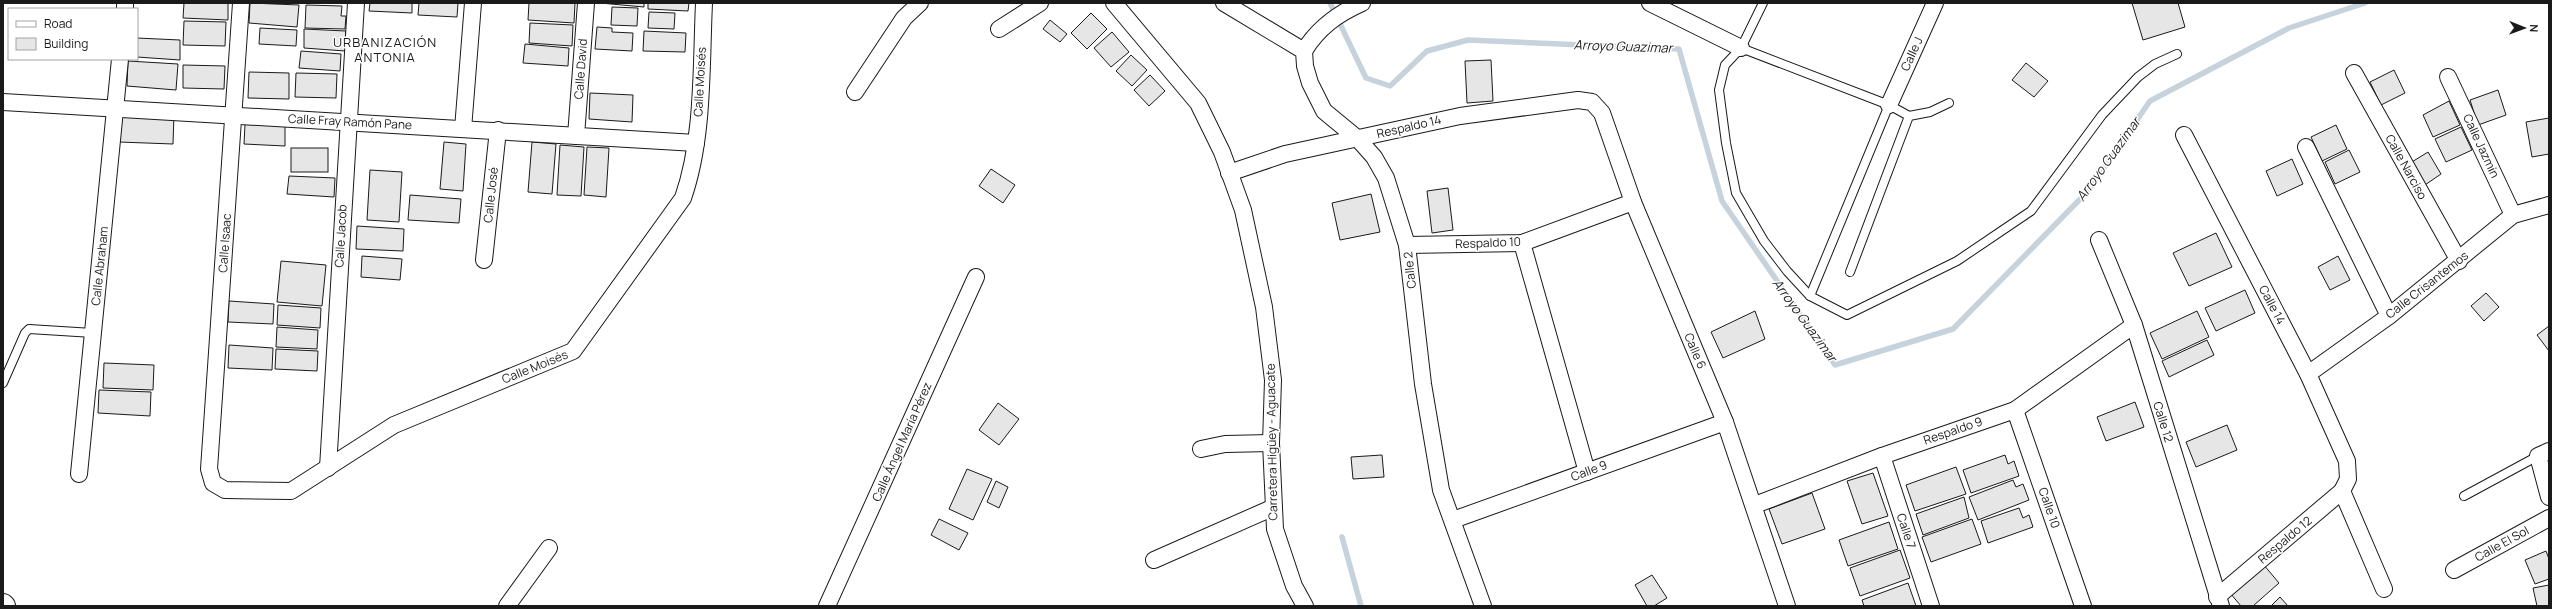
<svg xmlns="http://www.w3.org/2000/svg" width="2552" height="609" font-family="Manrope,sans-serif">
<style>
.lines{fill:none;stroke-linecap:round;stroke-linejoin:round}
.stream{stroke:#c6d2dc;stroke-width:5.5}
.building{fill:#e6e6e6;stroke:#1a1a1a}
.lane-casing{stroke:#1a1a1a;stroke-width:10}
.street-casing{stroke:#1a1a1a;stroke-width:18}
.secondary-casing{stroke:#1a1a1a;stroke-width:24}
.lane{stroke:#fff;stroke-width:8}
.street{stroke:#fff;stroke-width:16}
.secondary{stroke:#fff;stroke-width:22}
.labels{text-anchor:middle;stroke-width:3;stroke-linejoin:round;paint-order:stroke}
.street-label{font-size:12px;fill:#1a1a1a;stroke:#fff}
.neighbourhood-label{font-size:13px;letter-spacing:1px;fill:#1a1a1a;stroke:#fff}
.water-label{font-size:13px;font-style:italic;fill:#1a1a1a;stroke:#fff}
</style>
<rect width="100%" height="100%" fill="#fff"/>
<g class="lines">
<g class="stream">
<polyline points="1330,3 1366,78 1390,86 1427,51 1468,40 1679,49 1722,201 1835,365 1953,329 2088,191 2150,101 2289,28 2365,3"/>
<polyline points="1342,537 1361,606"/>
</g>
</g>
<g class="building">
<polygon points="184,3 228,3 228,20 183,18"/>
<polygon points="250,3 299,5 297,27 249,23"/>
<polygon points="370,3 412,3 412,13 369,11"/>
<polygon points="419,3 458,3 457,17 418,15"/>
<polygon points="529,3 575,3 574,23 528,20"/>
<polygon points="600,3 644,3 644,7"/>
<polygon points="648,3 689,3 688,11 648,9"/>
<polygon points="2132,3 2178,3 2185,27 2143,40"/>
<polygon points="306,5 342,6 341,16 346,16 345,29 305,28"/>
<polygon points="612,7 638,8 637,26 611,25"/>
<polygon points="649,12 675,13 674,29 648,28"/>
<polygon points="1091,13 1107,29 1087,49 1071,33"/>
<polygon points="1050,20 1067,34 1060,42 1043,29"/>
<polygon points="184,21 226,22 225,46 183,45"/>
<polygon points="530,23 573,25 572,46 529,43"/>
<polygon points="597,27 612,28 612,32 633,33 632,51 595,49"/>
<polygon points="260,28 297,30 296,46 259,44"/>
<polygon points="304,29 346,31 345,51 304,48"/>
<polygon points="644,31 686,33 685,52 643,51"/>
<polygon points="1112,32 1129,52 1111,67 1094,48"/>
<polygon points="137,38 180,40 180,60 137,57"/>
<polygon points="525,44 569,48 568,66 523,63"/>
<polygon points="301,51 341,54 340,71 299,68"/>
<polygon points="1131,55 1147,70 1132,86 1116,71"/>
<polygon points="1491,60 1493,101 1467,103 1465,61"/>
<polygon points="128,61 178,64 176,90 127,86"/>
<polygon points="2026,63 2048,81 2034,97 2012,80"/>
<polygon points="183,65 225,66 224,89 183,88"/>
<polygon points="2394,70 2405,93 2381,105 2370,82"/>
<polygon points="249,72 289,73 289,99 248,98"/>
<polygon points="296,73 337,74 336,98 295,97"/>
<polygon points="1150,75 1165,91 1149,106 1134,90"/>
<polygon points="2498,90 2506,115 2478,125 2470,100"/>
<polygon points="590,93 633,95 632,122 589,119"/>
<polygon points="2449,101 2460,125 2433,137 2423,115"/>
<polygon points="120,112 174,114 173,144 119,142"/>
<polygon points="2549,118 2549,154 2532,157 2526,122"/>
<polygon points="245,124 285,126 285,146 244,144"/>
<polygon points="2336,125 2347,149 2322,161 2311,137"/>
<polygon points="2461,127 2472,150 2446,162 2435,139"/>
<polygon points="444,142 466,144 463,191 440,189"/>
<polygon points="532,142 556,144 552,194 528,192"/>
<polygon points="560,145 584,147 581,196 557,195"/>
<polygon points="587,147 609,148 606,197 584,195"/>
<rect x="291" y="148" width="37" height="24"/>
<polygon points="2349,150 2360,172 2335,184 2325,162"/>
<polygon points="2428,152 2441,174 2422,187 2407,165"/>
<polygon points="2292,159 2303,184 2277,196 2266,171"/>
<polygon points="991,169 1015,185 1003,203 979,186"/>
<polygon points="370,170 402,172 399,222 367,220"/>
<polygon points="289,176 335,178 334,197 287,194"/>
<polygon points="1448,188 1453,230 1432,233 1427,191"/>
<polygon points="1371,194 1380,232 1340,240 1332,203"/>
<polygon points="410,195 461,199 459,223 408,220"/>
<polygon points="357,226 404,229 403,251 356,249"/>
<polygon points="2216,233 2232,267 2189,286 2173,253"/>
<polygon points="362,256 402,259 400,280 361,277"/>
<polygon points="2338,256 2350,280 2330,290 2318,267"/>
<polygon points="281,261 326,265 322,306 277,302"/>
<polygon points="2245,290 2255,313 2216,331 2205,308"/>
<polygon points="2486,293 2499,307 2484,321 2471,306"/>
<polygon points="229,301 274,304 273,324 228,322"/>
<polygon points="278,305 321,308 320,328 277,325"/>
<polygon points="1755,311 1765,339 1723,358 1711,332"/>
<polygon points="2197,311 2209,337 2162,359 2150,333"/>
<polygon points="2549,326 2549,351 2537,335"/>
<polygon points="277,327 318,330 317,349 276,347"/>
<polygon points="2207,340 2214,355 2169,377 2162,361"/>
<polygon points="229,345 273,348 272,370 228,368"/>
<polygon points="276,349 318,351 317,371 275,369"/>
<polygon points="104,363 154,365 153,390 103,388"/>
<polygon points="99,390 151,392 150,416 98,413"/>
<polygon points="2135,402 2144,427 2106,441 2097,417"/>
<polygon points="998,403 1019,419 999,445 979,430"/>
<polygon points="2227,425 2237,450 2196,467 2186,442"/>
<polygon points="1382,455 1384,477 1353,479 1351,457"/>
<polygon points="2005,455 2008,464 2014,461 2019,476 1971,493 1963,470"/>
<polygon points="1956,467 1966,494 1915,511 1906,485"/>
<polygon points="967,469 992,479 973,520 949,509"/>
<polygon points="1873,473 1888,516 1862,524 1847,481"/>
<polygon points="2013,480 2016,487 2023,484 2029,500 1978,520 1969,497"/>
<polygon points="996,481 1008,487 999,508 987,502"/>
<polygon points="1812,493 1825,529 1782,544 1769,509"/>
<polygon points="1964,497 1969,518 1923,535 1916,514"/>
<polygon points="2019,508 2023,518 2029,515 2033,527 1988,543 1981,521"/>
<polygon points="939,519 968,533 959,550 931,535"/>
<polygon points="1972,519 1981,544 1931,562 1922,537"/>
<polygon points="1889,522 1898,549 1848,566 1839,540"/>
<polygon points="1900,550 1910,578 1860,596 1850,568"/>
<polygon points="2546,551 2549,559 2549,579 2535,584 2525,560"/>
<polygon points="2263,564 2279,583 2253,606 2241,606 2230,593"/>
<polygon points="1652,575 1667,598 1654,606 1647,606 1635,585"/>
<polygon points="1908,583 1916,606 1864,606 1862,600"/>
<polygon points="2549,585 2549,606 2537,606 2533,588"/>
<polygon points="2280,597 2288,606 2271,606"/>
</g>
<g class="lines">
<g class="lane-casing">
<g id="lane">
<polyline points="1763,3 1741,48 1725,65 1719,90 1726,143 1736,193 1764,241 1787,271 1810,296 1847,315 1957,261 2031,211 2102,115 2138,77 2155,64 2177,54"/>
<polyline points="1741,48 1889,105 1909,116"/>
<polyline points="1850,272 1909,116 1930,112 1949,103"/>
<polyline points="1810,296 1889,105"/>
<polyline points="3,383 25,333 29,329 93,333"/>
<polyline points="2464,496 2538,456"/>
</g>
</g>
<g class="street-casing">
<g id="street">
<path d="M241,3l-32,466 4,14 12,7 66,1 103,-66 179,-74 110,-153c21,-60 18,-132 21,-195"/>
<polyline points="1114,3 1198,103 1222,152 1243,210 1264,307 1273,380 1271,443 1275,529 1294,586 1305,606"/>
<polyline points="1224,3 1304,51 1305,66 1310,83 1324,111 1358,139 1374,157 1386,178 1407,245 1423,384 1441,490 1483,606"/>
<polyline points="1650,3 1741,48"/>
<polyline points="125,9 125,3"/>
<polyline points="999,29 1040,3"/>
<path d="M1304,51c14,-23 33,-37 58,-48"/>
<polyline points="2354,73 2459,261"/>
<polyline points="2448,77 2513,215"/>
<polyline points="855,92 904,18 920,3"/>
<polyline points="3,102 696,143"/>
<polyline points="1889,105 1935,3"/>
<polyline points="463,129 473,3"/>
<polyline points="2184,135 2308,374 2347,461 2348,479 2342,491 2217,597"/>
<polyline points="576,136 586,3"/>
<polyline points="2306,147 2389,316"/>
<polyline points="1229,173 1285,154 1460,116 1578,100 1592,102 1602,113 1633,202 1725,422 1787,606"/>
<polyline points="2099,240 2134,325 2221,606"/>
<polyline points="1522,243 1587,472"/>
<polyline points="1407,245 1522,243 1633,202"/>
<polyline points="484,260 498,130"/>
<polyline points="2308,374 2389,316 2513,215 2549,205"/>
<polyline points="2015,410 2083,606"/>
<polyline points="1201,449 1225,444 1271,443"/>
<polyline points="2549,451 2538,456 2549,497"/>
<polyline points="1882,456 1931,606"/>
<polyline points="328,468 356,3"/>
<polyline points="79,474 120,59"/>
<polyline points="2342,491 2384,589"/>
<polyline points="1755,505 1882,456 2015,410 2134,325"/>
<polyline points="1453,520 1725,422"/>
<polyline points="1154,560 1272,508"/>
<polyline points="2454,570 2549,518"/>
<polyline points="507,606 549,548"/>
<polyline points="827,606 976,277"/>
</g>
</g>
<g class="secondary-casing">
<polyline id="secondary" points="3,605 4,606"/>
</g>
<use href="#lane" class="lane"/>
<use href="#street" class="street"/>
<use href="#secondary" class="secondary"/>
</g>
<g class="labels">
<g class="street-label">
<text transform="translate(1912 54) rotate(-65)" y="4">Calle J</text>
<text transform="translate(581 69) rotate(-86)" y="4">Calle David</text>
<text transform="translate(700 82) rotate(-87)" y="4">Calle Moisés</text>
<text transform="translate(350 122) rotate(3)" y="4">Calle Fray Ramón Pane</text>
<text transform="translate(1409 127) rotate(-13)" y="4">Respaldo 14</text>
<text transform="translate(2481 146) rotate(65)" y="4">Calle Jazmín</text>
<text transform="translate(2406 167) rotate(61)" y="4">Calle Narciso</text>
<text transform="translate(491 195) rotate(-84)" y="4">Calle José</text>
<text transform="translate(341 236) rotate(-87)" y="4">Calle Jacob</text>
<text transform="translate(225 243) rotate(-86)" y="4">Calle Isaac</text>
<text transform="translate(1488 243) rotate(-2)" y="4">Respaldo 10</text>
<text transform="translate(100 266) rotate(-84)" y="4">Calle Abraham</text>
<text transform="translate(1410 270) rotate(-96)" y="4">Calle 2</text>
<text transform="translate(2427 285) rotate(-38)" y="4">Calle Crisantemos</text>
<text transform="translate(2272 305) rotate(62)" y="4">Calle 14</text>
<text transform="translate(1695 351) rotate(67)" y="4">Calle 6</text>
<text transform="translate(535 367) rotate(-22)" y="4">Calle Moisés</text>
<text transform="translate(2163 422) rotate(73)" y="4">Calle 12</text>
<text transform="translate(1953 431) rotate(-19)" y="4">Respaldo 9</text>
<text transform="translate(902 442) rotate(-66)" y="4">Calle Ángel María Pérez</text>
<text transform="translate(1272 442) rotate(-91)" y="4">Carretera Higüey - Aguacate</text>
<text transform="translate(1589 471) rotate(-20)" y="4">Calle 9</text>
<text transform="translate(2049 508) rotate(71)" y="4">Calle 10</text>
<text transform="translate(1906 531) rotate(72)" y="4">Calle 7</text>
<text transform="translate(2285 540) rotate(-40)" y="4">Respaldo 12</text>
<text transform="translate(2502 544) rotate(-29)" y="4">Calle El Sol</text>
</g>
<g class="neighbourhood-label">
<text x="385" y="47">URBANIZACIÓN<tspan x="385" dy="15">ANTONIA</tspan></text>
</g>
<g class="water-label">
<text transform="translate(1623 46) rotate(2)" y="5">Arroyo Guazimar</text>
<text transform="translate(2108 159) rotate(-54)" y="5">Arroyo Guazimar</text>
<text transform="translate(1805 320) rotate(54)" y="5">Arroyo Guazimar</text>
</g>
</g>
<rect width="2552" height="609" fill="none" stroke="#1a1a1a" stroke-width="8"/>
<rect x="8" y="8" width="130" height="52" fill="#ffffff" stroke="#a3a3a3"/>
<rect x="16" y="21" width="20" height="6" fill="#ffffff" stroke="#a3a3a3"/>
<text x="44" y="28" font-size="12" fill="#1a1a1a">Road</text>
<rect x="16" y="38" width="20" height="12" fill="#e6e6e6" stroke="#a3a3a3"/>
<text x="44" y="48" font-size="12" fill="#1a1a1a">Building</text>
<g transform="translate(2524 28) rotate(91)" stroke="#ffffff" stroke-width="3" paint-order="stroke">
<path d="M0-3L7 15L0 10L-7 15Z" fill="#1a1a1a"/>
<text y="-6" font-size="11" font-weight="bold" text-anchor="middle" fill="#1a1a1a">N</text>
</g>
</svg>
